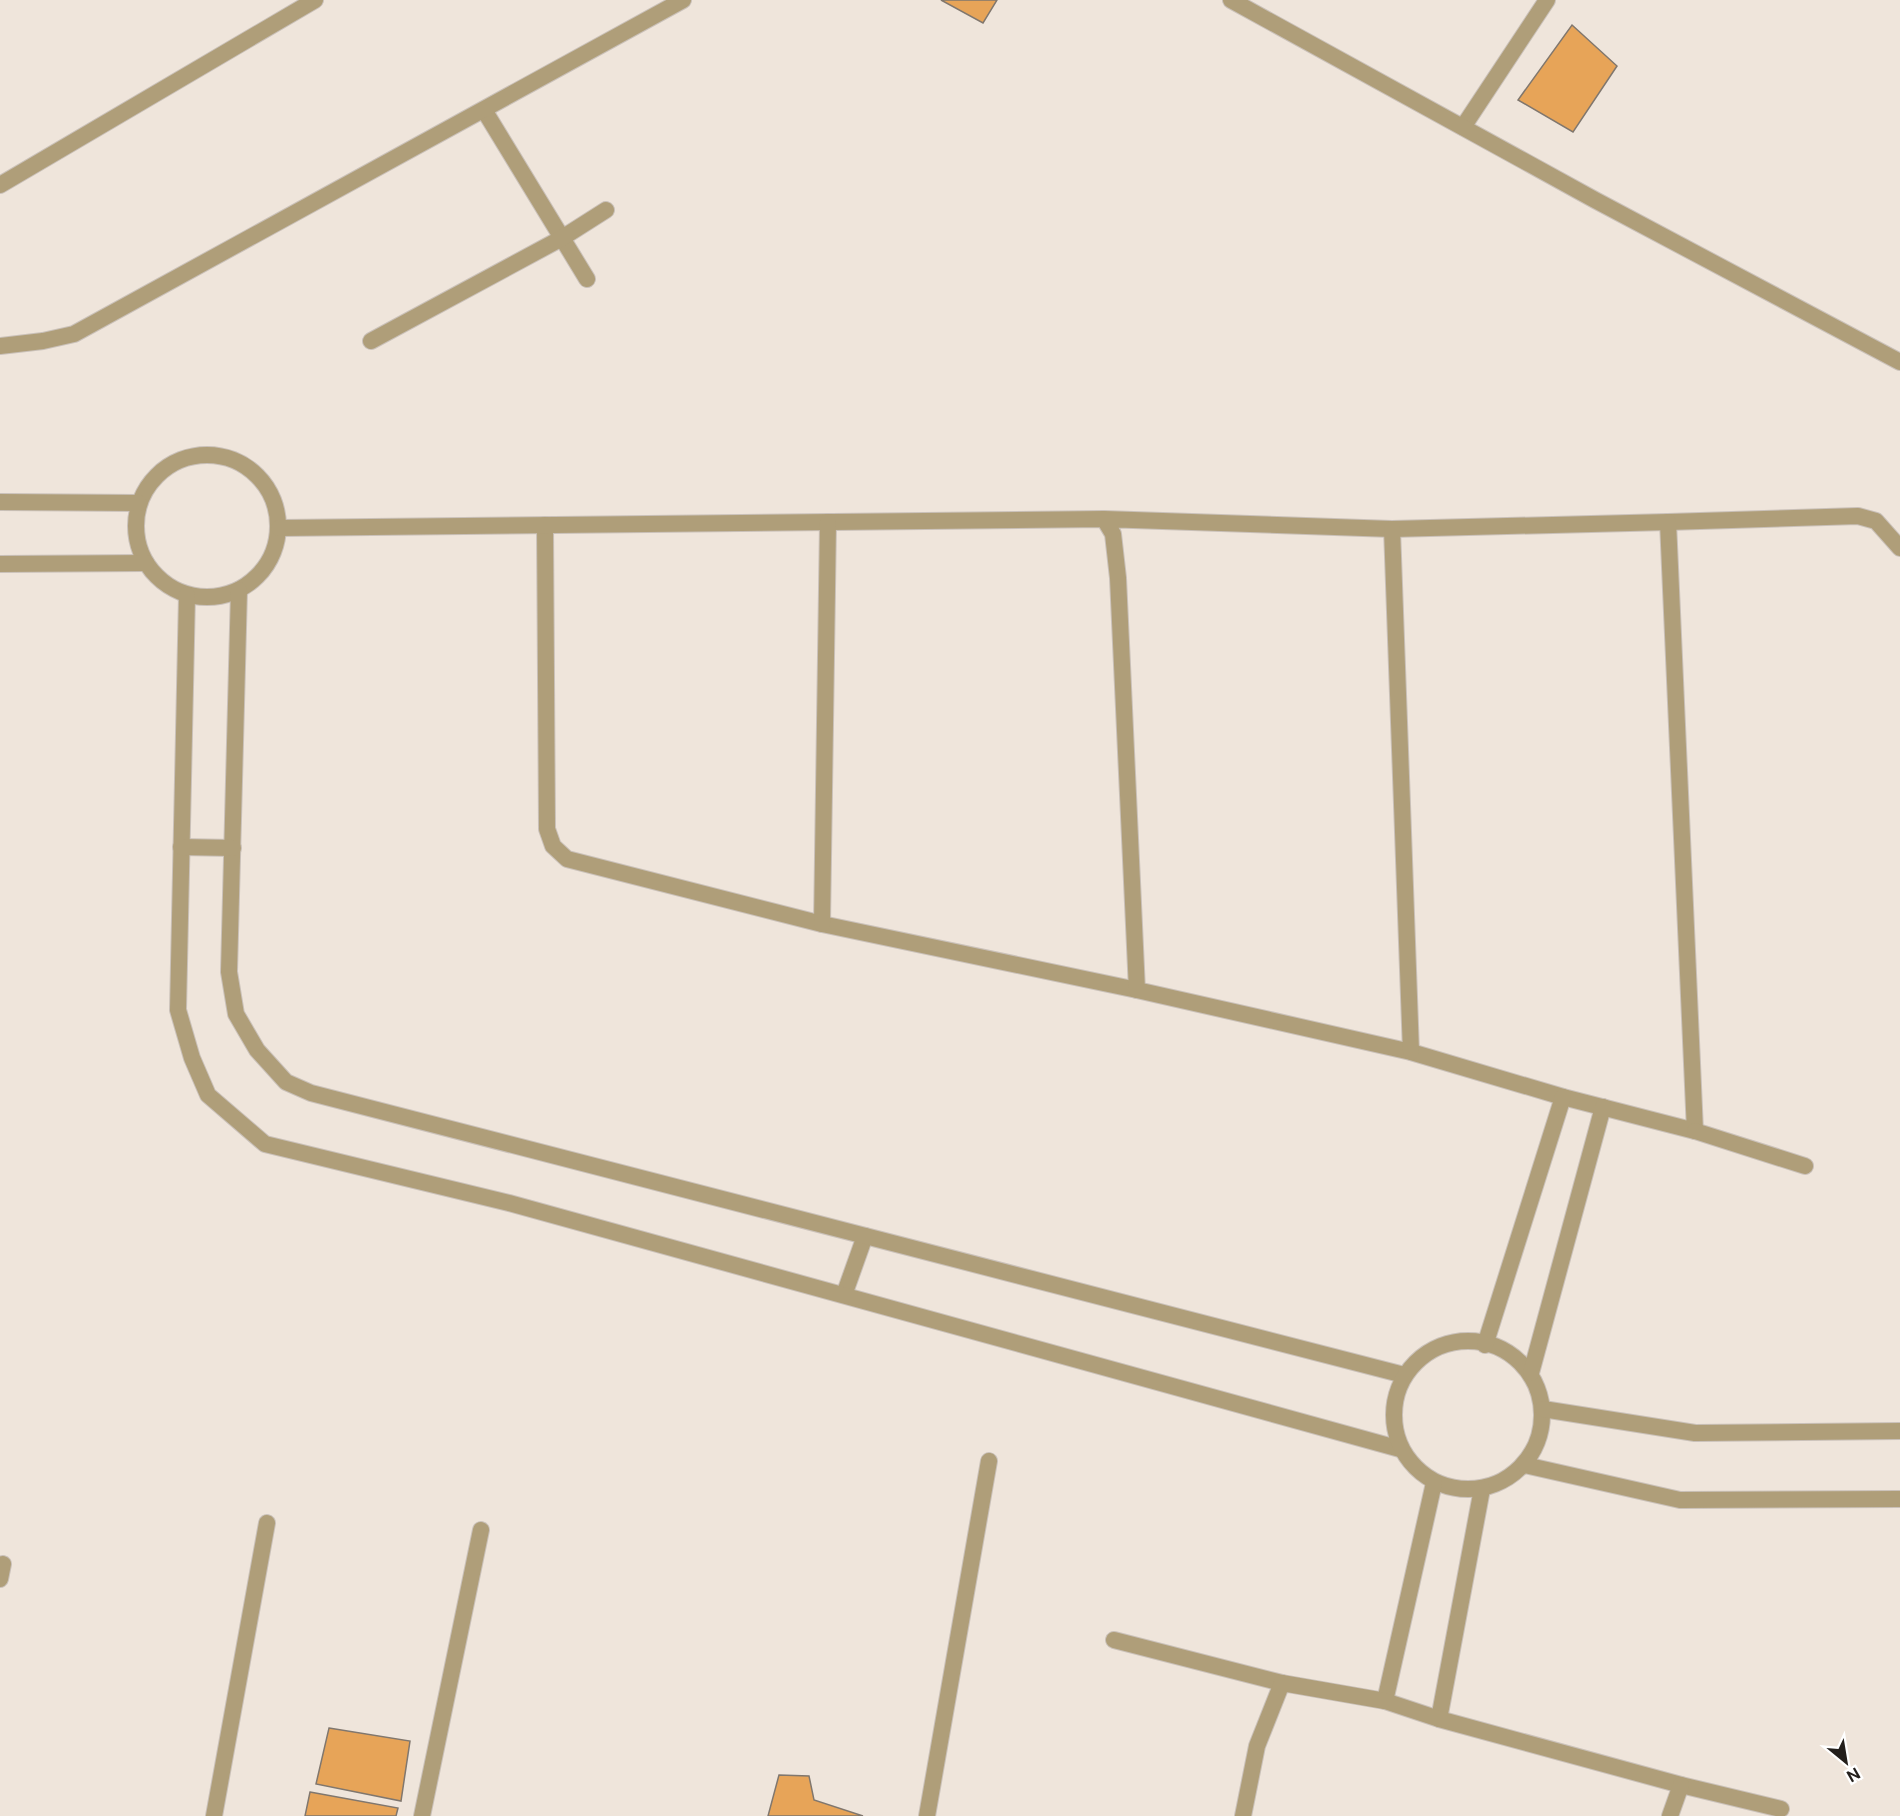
<svg xmlns="http://www.w3.org/2000/svg" width="1900" height="1816" font-family="'Public Sans',sans-serif">
<style>
.building{fill:#e7a458;stroke:#80776e;stroke-width:1.5}
.lines{fill:none;stroke-linecap:round;stroke-linejoin:round}
.service-casing{stroke:#cac1b9;stroke-width:18}
.minor-casing{stroke:#cac1b9;stroke-width:18}
.service{stroke:#af9e79;stroke-width:16}
.minor{stroke:#af9e79;stroke-width:16}
</style>
<rect width="100%" height="100%" fill="#efe5db"/>
<g class="building">
<polygon points="941,0 997,0 983,23"/>
<polygon points="1572,25 1617,66 1573,132 1518,100"/>
<polygon points="329,1728 410,1741 401,1801 316,1784"/>
<polygon points="779,1775 809,1776 814,1800 863,1816 768,1816"/>
<polygon points="310,1792 398,1808 396,1816 305,1816"/>
</g>
<g class="lines">
<g class="service-casing">
<g id="service">
<polyline points="1463,127 1547,0"/>
<polyline points="844,1295 865,1236"/>
</g>
</g>
<g class="minor-casing">
<g id="minor">
<polyline points="1231,0 1595,200 1900,362"/>
<polyline points="484,110 587,279"/>
<polyline points="0,185 315,0"/>
<polyline points="371,341 562,238 606,210"/>
<polyline points="0,346 43,341 74,334 683,0"/>
<circle cx="207" cy="526" r="71"/>
<polyline points="0,502 139,503"/>
<polyline points="1668,522 1858,516 1876,521 1900,548"/>
<polyline points="545,525 547,829 553,846 567,859 822,924 1137,990"/>
<polyline points="279,528 1104,519 1113,534 1118,578 1137,990 1411,1052 1563,1097 1695,1131 1668,522 1392,529 1104,519"/>
<polyline points="1392,529 1411,1052"/>
<polyline points="0,564 146,563"/>
<polyline points="239,590 229,972 236,1014 257,1050 286,1082 311,1093 1404,1375"/>
<polyline points="187,595 178,1010 192,1058 208,1095 265,1144 509,1203 1400,1449"/>
<polyline points="181,847 233,848"/>
<polyline points="822,924 828,522"/>
<polyline points="1695,1131 1805,1166"/>
<circle cx="1468" cy="1415" r="74"/>
<polyline points="1485,1345 1563,1097"/>
<polyline points="1531,1373 1603,1107"/>
<polyline points="1543,1409 1695,1433 1900,1431"/>
<polyline points="1525,1465 1680,1500 1900,1499"/>
<polyline points="0,1579 3,1564"/>
<polyline points="1114,1640 1282,1683"/>
<polyline points="1385,1701 1434,1483"/>
<polyline points="1439,1719 1482,1489"/>
<polyline points="214,1816 267,1523"/>
<polyline points="422,1816 481,1530"/>
<polyline points="927,1816 989,1461"/>
<polyline points="1243,1816 1257,1746 1282,1683 1385,1701 1439,1719 1681,1785 1781,1809"/>
<polyline points="1670,1816 1681,1785"/>
</g>
</g>
<use href="#service" class="service"/>
<use href="#minor" class="minor"/>
</g>
<g transform="translate(1846 1762) rotate(150)" stroke="#ffffff" stroke-width="4.5" paint-order="stroke">
<path d="M0-4.5L10 22L0 15L-10 22Z" fill="#231f1c"/>
<text y="-9" font-size="16" font-weight="bold" text-anchor="middle" fill="#231f1c">N</text>
</g>
</svg>
